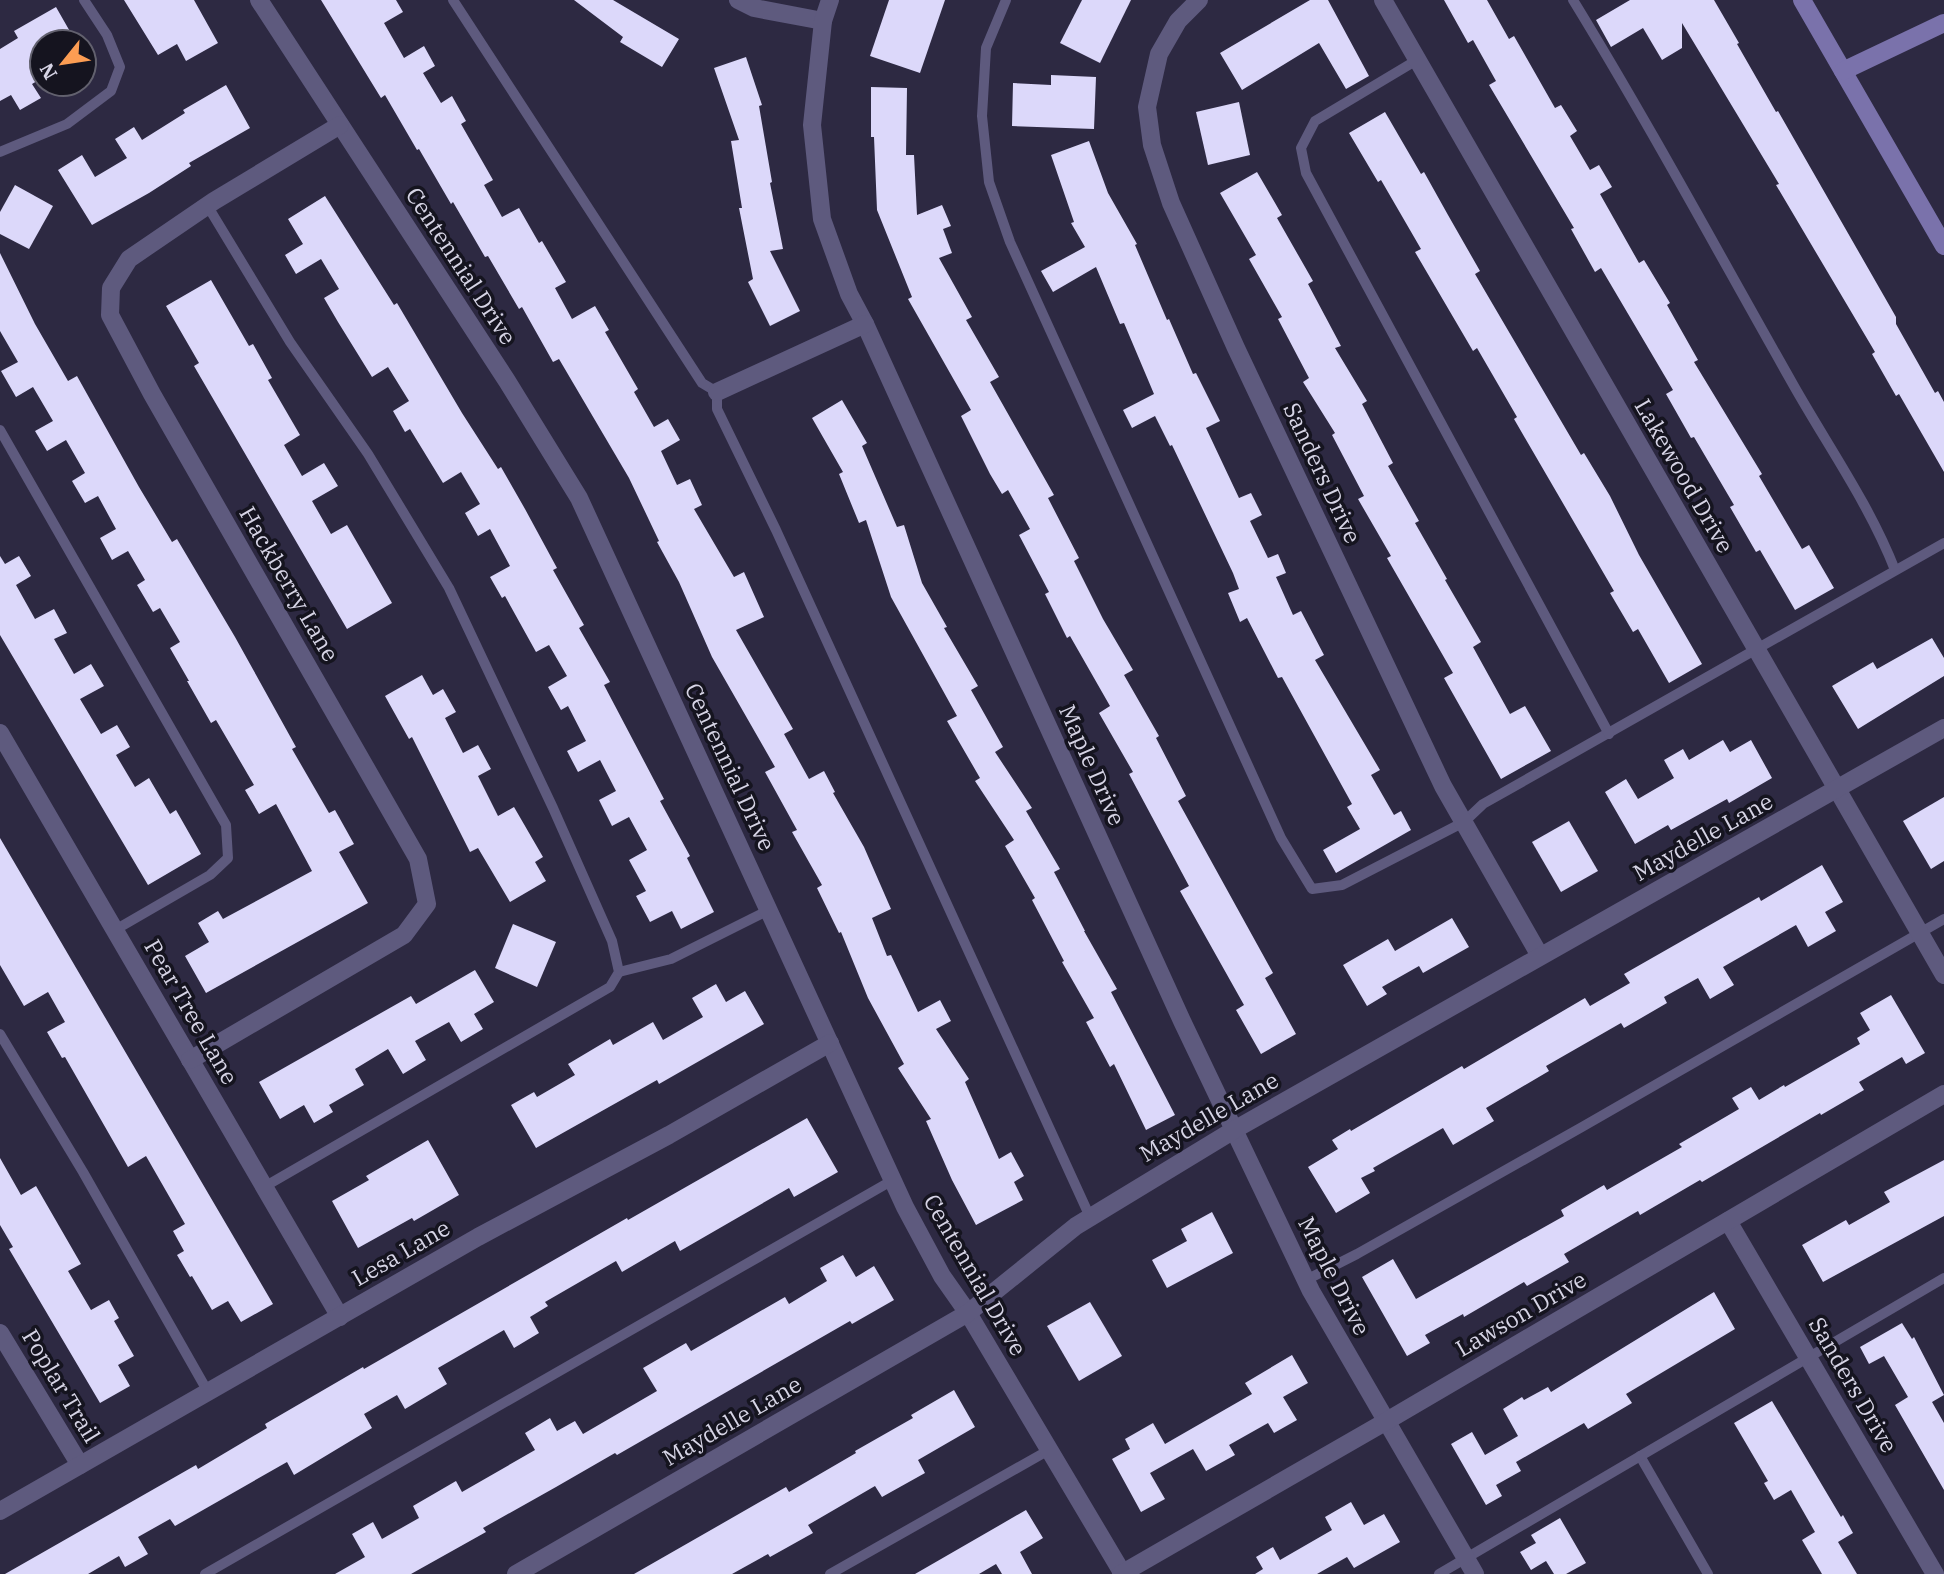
<svg xmlns="http://www.w3.org/2000/svg" width="1944" height="1574" font-family="'IBM Plex Serif',serif">
<style>
.building{fill:#dcd8fa}
.lines{fill:none;stroke-linecap:round;stroke-linejoin:round}
.lane{stroke:#5e5a7e;stroke-width:10}
.street{stroke:#5e5a7e;stroke-width:18}
.secondary{stroke:#7a72ab;stroke-width:18}
.labels{text-anchor:middle;stroke-width:7;stroke-linejoin:round;paint-order:stroke}
.street-label{font-size:23px;fill:#d6d4e5;stroke:#15141f}
</style>
<rect width="100%" height="100%" fill="#2d2942"/>
<g class="building">
<polygon points="124,0 194,0 218,43 186,61 177,44 158,55"/>
<polygon points="321,0 396,0 403,12 384,23 404,58 424,46 435,66 423,73 441,103 452,96 466,121 461,124 493,180 484,185 502,217 519,208 539,243 542,241 566,282 555,288 572,319 595,306 609,330 605,332 638,389 634,392 654,427 668,419 680,440 661,451 677,485 690,479 702,505 694,509 734,577 744,572 764,617 736,630 793,729 784,734 809,779 824,771 835,792 833,793 864,847 891,909 872,918 887,956 891,955 918,1012 940,1000 951,1021 936,1029 969,1079 965,1082 999,1159 1011,1152 1024,1176 1014,1182 1023,1200 976,1225 952,1180 926,1121 931,1119 898,1068 904,1064 868,998 841,932 839,933 817,888 822,885 792,832 797,830 765,772 775,767 712,657 679,582 657,542 659,541 629,478 559,359 553,362 522,307 519,309 488,256 485,257 453,202 451,204 419,149 417,150 385,95 381,98"/>
<polygon points="574,0 613,0 679,39 662,67 620,42 623,37"/>
<polygon points="889,0 945,0 920,73 870,56"/>
<polygon points="1082,0 1131,0 1100,63 1060,43"/>
<polygon points="1310,0 1328,0 1369,76 1346,89 1319,43 1242,90 1220,53"/>
<polygon points="1444,0 1487,0 1509,39 1514,36 1555,108 1561,105 1577,131 1570,136 1590,170 1599,165 1612,187 1600,194 1639,263 1644,260 1670,303 1667,305 1698,360 1694,362 1762,474 1759,476 1802,549 1809,545 1834,588 1795,610 1760,550 1756,552 1730,507 1734,505 1694,437 1691,438 1666,394 1673,390 1601,268 1595,272 1571,229 1574,228 1489,85 1496,81 1473,40 1468,43"/>
<polygon points="1630,0 1714,0 1739,43 1737,44 1776,112 1778,111 1896,317 1896,324 1935,393 1938,391 1944,402 1944,472 1899,394 1896,396 1872,354 1875,352 1776,185 1779,184 1682,23 1682,48 1662,60 1643,28 1611,47 1596,20"/>
<polygon points="56,7 76,42 42,42 42,78 32,84 41,98 20,110 11,95 0,101 0,49 18,38 14,31"/>
<polygon points="746,57 762,105 759,106 772,182 770,183 783,249 770,251 800,311 770,326 748,282 753,279 739,208 742,208 731,141 739,140 714,68"/>
<polygon points="1051,75 1096,77 1094,129 1012,126 1013,83 1051,85"/>
<polygon points="226,85 250,128 189,163 191,166 149,193 92,225 58,170 82,155 95,177 127,158 115,139 134,127 142,140 185,113 183,110"/>
<polygon points="871,87 907,88 906,155 914,155 917,215 942,205 951,226 943,229 952,253 939,258 972,317 966,320 999,377 990,382 1054,495 1048,498 1079,558 1074,561 1103,619 1133,670 1124,675 1159,736 1156,738 1186,796 1178,801 1273,973 1265,978 1296,1034 1261,1054 1236,1010 1244,1005 1180,891 1189,886 1129,774 1133,772 1099,713 1110,706 1070,636 1067,638 1045,594 1049,592 1019,535 1030,529 1008,490 1002,494 990,474 961,416 971,410 908,299 912,297 877,210 874,137 871,137"/>
<polygon points="1239,102 1250,155 1208,165 1196,112"/>
<polygon points="1385,112 1421,174 1424,172 1448,215 1480,271 1475,274 1581,455 1584,453 1610,496 1639,555 1702,664 1669,683 1638,629 1633,632 1610,593 1614,591 1514,419 1517,417 1477,348 1473,351 1415,252 1421,249 1381,180 1378,182 1349,133"/>
<polygon points="1089,141 1108,193 1137,244 1135,245 1167,320 1169,319 1193,374 1196,373 1220,421 1206,428 1239,498 1251,493 1262,515 1250,521 1268,558 1278,554 1286,573 1276,577 1293,615 1301,611 1324,655 1315,660 1380,770 1371,775 1394,815 1401,811 1411,830 1336,873 1323,850 1360,829 1347,807 1352,804 1282,677 1278,678 1247,618 1240,622 1228,593 1239,589 1233,573 1172,445 1170,446 1155,416 1132,428 1123,410 1154,394 1124,323 1120,324 1096,267 1053,292 1041,271 1085,247 1071,223 1074,222 1051,155"/>
<polygon points="1257,172 1282,215 1277,218 1313,281 1308,284 1341,346 1335,348 1367,401 1362,404 1393,463 1388,466 1419,521 1415,523 1447,579 1445,580 1481,642 1473,647 1510,714 1525,706 1551,751 1501,779 1444,678 1453,673 1387,558 1391,556 1358,499 1364,496 1332,435 1335,433 1303,382 1309,378 1278,319 1282,317 1249,259 1256,255 1220,193"/>
<polygon points="15,185 53,206 29,249 0,234 0,212"/>
<polygon points="325,196 394,305 397,303 462,413 498,469 501,467 525,509 557,568 553,570 584,625 579,628 610,682 604,685 664,799 660,801 690,856 687,858 714,912 681,929 672,911 650,922 636,896 646,891 629,860 647,850 629,817 612,826 599,800 616,791 600,760 578,772 567,751 586,741 568,706 561,710 548,687 567,676 549,645 536,652 505,596 502,598 490,577 510,566 490,529 478,536 465,513 480,504 461,472 443,483 410,429 405,432 393,411 409,401 388,367 372,377 338,322 324,298 339,289 321,259 296,274 285,255 303,244 288,219"/>
<polygon points="0,253 35,324 68,381 77,376 139,487 172,542 177,539 235,637 296,747 292,749 329,813 335,810 354,844 339,852 368,903 206,993 185,956 209,942 198,923 218,911 223,919 312,871 276,804 259,814 245,790 254,785 216,720 211,723 187,681 189,681 170,648 180,642 160,608 153,612 137,585 145,580 128,551 112,560 100,538 116,529 98,496 85,503 72,481 85,473 66,440 47,451 35,431 53,421 33,387 16,397 1,371 18,362 0,331"/>
<polygon points="211,280 249,346 253,344 272,378 268,380 300,435 284,445 302,476 324,463 338,486 312,501 331,534 347,525 392,603 347,629 194,366 199,363 166,306"/>
<polygon points="842,400 867,443 862,446 897,527 904,525 922,583 947,627 944,628 978,686 971,690 1003,747 995,752 1032,808 1026,811 1060,869 1054,872 1085,931 1084,931 1117,989 1111,992 1175,1115 1146,1130 1114,1064 1110,1067 1086,1022 1094,1018 1062,962 1064,961 1032,900 1035,898 1005,846 1014,840 975,781 980,778 947,721 957,716 891,597 866,520 859,523 839,474 843,472 812,418"/>
<polygon points="0,556 5,564 19,556 31,576 16,585 35,619 54,609 67,633 54,639 74,674 91,664 104,686 80,699 101,734 117,725 130,747 116,755 135,787 149,778 170,814 176,810 201,854 148,885 0,635"/>
<polygon points="1932,638 1944,658 1944,676 1858,729 1832,686 1873,662 1877,669"/>
<polygon points="422,675 433,695 443,689 456,712 445,718 463,753 478,745 491,769 478,776 498,816 514,807 543,857 535,862 546,881 510,902 478,848 470,852 412,737 409,739 385,696"/>
<polygon points="1723,740 1730,752 1751,740 1772,778 1729,803 1727,799 1671,830 1668,825 1635,844 1605,792 1626,779 1638,799 1674,778 1664,760 1683,749 1689,760"/>
<polygon points="1944,797 1944,861 1931,869 1903,821"/>
<polygon points="1569,821 1598,871 1561,892 1532,842"/>
<polygon points="0,838 273,1304 241,1322 228,1301 212,1310 192,1276 190,1277 177,1255 184,1251 173,1231 185,1224 146,1156 128,1167 65,1057 62,1058 47,1032 65,1022 48,992 24,1006 0,965"/>
<polygon points="1822,865 1843,902 1825,912 1836,931 1808,947 1796,925 1723,967 1734,985 1710,999 1698,978 1664,997 1667,1003 1624,1028 1621,1023 1546,1066 1549,1071 1486,1108 1494,1121 1453,1145 1443,1128 1373,1168 1375,1171 1361,1178 1370,1193 1336,1213 1308,1167 1338,1149 1332,1140 1350,1129 1351,1131 1462,1066 1464,1069 1585,998 1590,1006 1630,983 1624,974 1759,897 1761,901"/>
<polygon points="1452,918 1469,947 1423,973 1419,966 1382,987 1387,994 1367,1006 1343,965 1388,939 1395,951"/>
<polygon points="513,924 556,942 537,987 495,968"/>
<polygon points="475,970 494,1002 474,1014 483,1029 461,1042 449,1022 415,1041 426,1060 403,1074 388,1049 355,1069 364,1085 329,1105 333,1112 314,1123 304,1105 280,1119 259,1082 411,996 416,1004"/>
<polygon points="716,984 726,1002 745,991 764,1024 659,1084 657,1080 536,1148 511,1105 534,1092 537,1097 575,1075 568,1064 610,1039 613,1045 653,1022 663,1040 703,1017 692,998"/>
<polygon points="1891,995 1925,1053 1906,1064 1902,1057 1859,1082 1864,1090 1821,1115 1820,1113 1702,1182 1700,1180 1640,1215 1638,1211 1564,1254 1569,1262 1527,1286 1524,1282 1464,1317 1463,1314 1425,1335 1430,1343 1407,1356 1362,1277 1393,1259 1416,1299 1564,1216 1561,1210 1604,1185 1607,1190 1682,1147 1679,1144 1739,1109 1732,1098 1751,1087 1759,1100 1784,1085 1785,1087 1860,1044 1857,1038 1870,1030 1860,1013"/>
<polygon points="807,1118 838,1172 794,1197 789,1188 680,1251 675,1241 622,1272 616,1261 545,1302 548,1306 530,1317 539,1333 514,1348 504,1330 438,1368 447,1384 405,1409 397,1395 364,1414 372,1428 294,1475 287,1462 175,1526 170,1519 138,1537 148,1554 125,1567 119,1556 88,1574 5,1574 196,1465 198,1469 267,1428 265,1424 363,1367 364,1369 627,1218 628,1220"/>
<polygon points="428,1140 459,1195 414,1221 412,1218 358,1248 332,1201 369,1180 366,1176"/>
<polygon points="0,1158 21,1195 36,1186 81,1264 68,1271 91,1310 109,1300 119,1318 114,1321 134,1356 118,1365 130,1386 100,1403 9,1249 13,1247 0,1225"/>
<polygon points="1944,1160 1944,1216 1823,1282 1802,1245 1846,1220 1849,1225 1890,1202 1884,1192"/>
<polygon points="1212,1212 1233,1253 1167,1288 1152,1260 1187,1241 1181,1229"/>
<polygon points="843,1255 856,1277 874,1266 894,1300 852,1324 850,1321 617,1455 615,1453 556,1487 483,1528 486,1532 411,1574 335,1574 365,1557 352,1534 373,1522 382,1539 419,1518 413,1506 456,1481 462,1492 535,1450 525,1433 550,1418 557,1431 575,1421 583,1434 657,1391 643,1368 686,1343 691,1351 785,1297 789,1304 827,1281 820,1268"/>
<polygon points="1714,1292 1735,1329 1626,1394 1632,1403 1588,1429 1584,1423 1516,1462 1521,1471 1496,1485 1502,1496 1486,1505 1451,1444 1472,1432 1485,1455 1518,1436 1503,1409 1522,1397 1524,1400 1548,1387 1551,1392"/>
<polygon points="1090,1302 1122,1356 1079,1381 1047,1326"/>
<polygon points="1902,1323 1912,1339 1914,1337 1944,1395 1932,1402 1944,1423 1944,1490 1895,1405 1908,1397 1884,1356 1869,1364 1860,1347"/>
<polygon points="1292,1355 1308,1383 1283,1397 1297,1420 1274,1433 1268,1423 1229,1445 1235,1455 1206,1471 1193,1449 1150,1473 1165,1499 1141,1512 1112,1459 1130,1449 1125,1439 1153,1423 1165,1444 1252,1394 1245,1383"/>
<polygon points="954,1390 975,1427 918,1460 925,1473 882,1497 875,1486 808,1525 813,1533 770,1557 768,1554 732,1574 634,1574 786,1487 789,1492 856,1453 855,1451 913,1418 911,1415"/>
<polygon points="1772,1401 1841,1517 1843,1515 1853,1533 1838,1542 1857,1574 1822,1574 1802,1540 1815,1532 1791,1490 1774,1500 1764,1483 1768,1481 1734,1423"/>
<polygon points="1351,1502 1364,1525 1384,1514 1400,1542 1354,1568 1347,1557 1317,1574 1255,1574 1263,1569 1256,1557 1273,1547 1280,1560 1332,1530 1325,1517"/>
<polygon points="1026,1510 1043,1538 1020,1552 1032,1574 1002,1574 996,1564 979,1574 915,1574"/>
<polygon points="1560,1518 1586,1563 1566,1574 1554,1574 1546,1561 1531,1570 1520,1552 1536,1543 1531,1535"/>
</g>
<g class="lines">
<g class="lane">
<polyline points="453,0 702,383 717,392 717,409 776,530 1090,1217"/>
<polyline points="1006,0 986,48 982,116 989,182 1010,242 1281,838 1312,889 1342,885 1464,822 1483,804 1944,543"/>
<path d="M1573,0c76,124 145,252 217,379 35,63 79,124 105,191"/>
<polyline points="1417,60 1315,121 1301,148 1306,173 1609,734"/>
<polyline points="0,152 67,124 111,91 120,67 107,35 84,0"/>
<polyline points="207,205 290,342 368,454 449,588 553,808 612,941 619,972 610,987 264,1187"/>
<polyline points="0,430 226,825 228,858 210,875 115,930"/>
<polyline points="619,972 671,959 769,910"/>
<polyline points="0,1034 83,1172 208,1392"/>
<polyline points="1306,1280 1357,1254 1582,1127 1944,919"/>
<polyline points="1640,1456 1708,1574"/>
<polyline points="205,1574 893,1180"/>
<polyline points="830,1574 1049,1450"/>
<polyline points="1439,1574 1944,1278"/>
</g>
<g class="street">
<polyline points="259,0 507,381 579,498 905,1207 942,1276 968,1313 1123,1574"/>
<polyline points="738,0 754,8 823,21"/>
<polyline points="830,0 823,21 812,125 822,219 849,294 865,324 1182,1021 1311,1291 1475,1574"/>
<polyline points="1199,0 1178,21 1159,54 1147,107 1152,145 1171,203 1236,348 1443,786 1540,956"/>
<polyline points="1383,0 1944,975"/>
<polyline points="717,392 865,324"/>
<polyline points="0,733 340,1317"/>
<polyline points="190,1060 404,935 427,904 418,859 152,394 110,315 111,288 129,259 214,201 340,125"/>
<polyline points="1728,1221 1935,1574"/>
<polyline points="0,1333 80,1465"/>
<polyline points="0,1511 478,1237 669,1135 830,1043"/>
<polyline points="516,1574 968,1313 1076,1226 1234,1130 1944,728"/>
<polyline points="1121,1574 1385,1422 1944,1094"/>
</g>
<g class="secondary">
<polyline points="1802,0 1944,246"/>
<polyline points="1843,71 1944,23"/>
</g>
</g>
<g class="labels">
<g class="street-label">
<text transform="translate(461 266) rotate(57)" y="8">Centennial Drive</text>
<text transform="translate(1322 473) rotate(65)" y="8">Sanders Drive</text>
<text transform="translate(1684 476) rotate(60)" y="8">Lakewood Drive</text>
<text transform="translate(289 584) rotate(60)" y="8">Hackberry Lane</text>
<text transform="translate(1092 765) rotate(66)" y="8">Maple Drive</text>
<text transform="translate(730 767) rotate(65)" y="8">Centennial Drive</text>
<text transform="translate(1703 837) rotate(-29)" y="8">Maydelle Lane</text>
<text transform="translate(191 1012) rotate(60)" y="8">Pear Tree Lane</text>
<text transform="translate(1209 1117) rotate(-30)" y="8">Maydelle Lane</text>
<text transform="translate(401 1253) rotate(-30)" y="8">Lesa Lane</text>
<text transform="translate(975 1275) rotate(60)" y="8">Centennial Drive</text>
<text transform="translate(1334 1276) rotate(63)" y="8">Maple Drive</text>
<text transform="translate(1521 1314) rotate(-30)" y="8">Lawson Drive</text>
<text transform="translate(1853 1385) rotate(60)" y="8">Sanders Drive</text>
<text transform="translate(61 1386) rotate(59)" y="8">Poplar Trail</text>
<text transform="translate(732 1421) rotate(-30)" y="8">Maydelle Lane</text>
</g>
</g>
<g transform="translate(63 63) rotate(240)"><circle r="33" fill="#15141f" stroke="#62616e" stroke-width="2"/>
<path d="M0-5L12 26L0 18L-12 26Z" fill="#fc9d53"/>
<text y="-10" font-size="19" font-weight="bold" text-anchor="middle" fill="#d6d4e5">N</text>
</g>
</svg>
